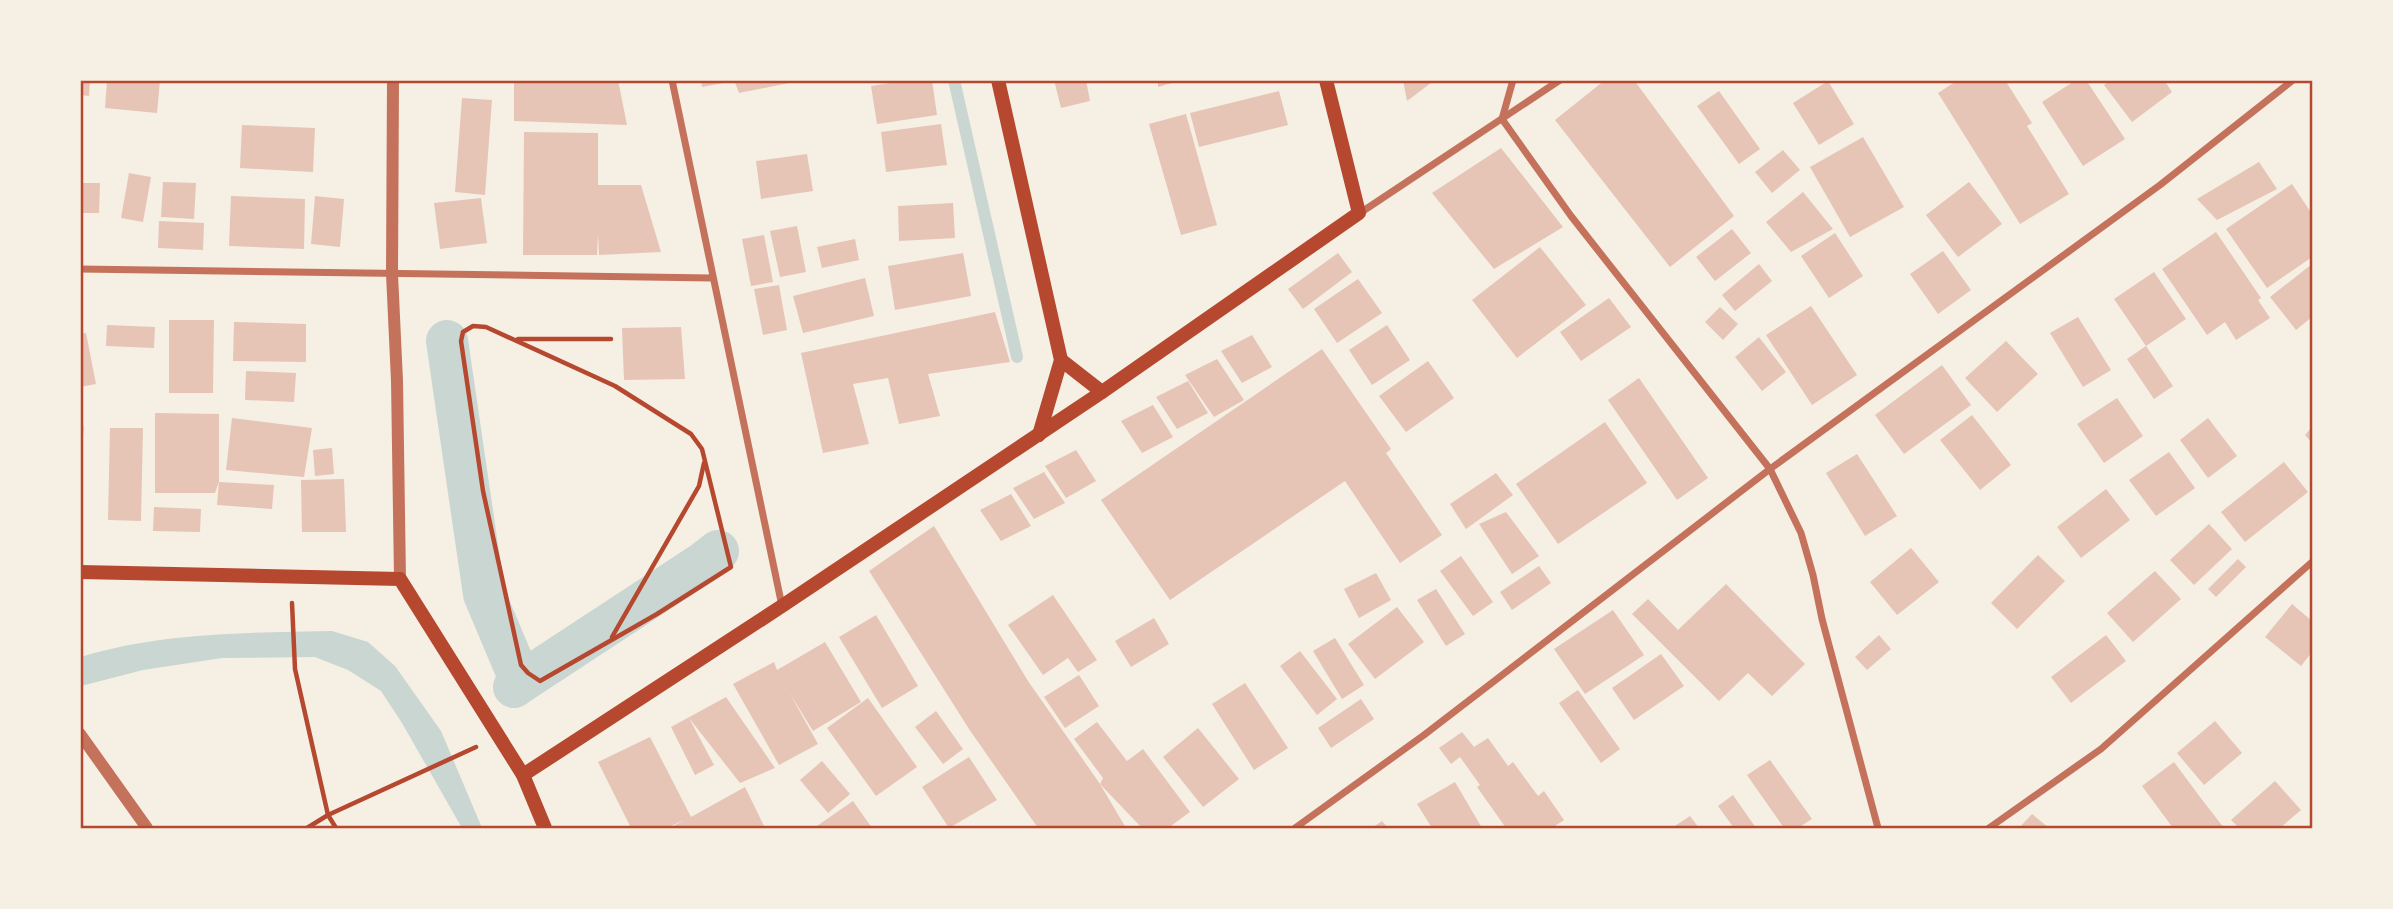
<svg xmlns="http://www.w3.org/2000/svg" width="2393" height="909" font-family="'Archivo Narrow',sans-serif">
<style>
.water{fill:#c9d6d2}
.lines{fill:none;stroke-linecap:round;stroke-linejoin:round}
.stream{stroke:#c9d6d2;stroke-width:12}
.canal{stroke:#c9d6d2;stroke-width:42}
.building{fill:#e6c5b7}
.path{stroke:#b5482f;stroke-width:4.5}
.minor{stroke:#c5725c;stroke-width:7}
.tertiary{stroke:#c5725c;stroke-width:12}
.secondary{stroke:#b5482f;stroke-width:14}
.neatline{fill:none;stroke:#b5482f;stroke-width:2.5}
</style>
<rect width="100%" height="100%" fill="#f6efe4"/>
<path class="water" d="M332,631l36,11 27,24 46,65 41,97h-20l-60,-105 -21,-32 -33,-21 -33,-13 -93,1 -79,12 -62,16v-29c81,-25 166,-24 251,-26z"/>
<g class="lines">
<polyline class="stream" points="954,80 1017,357"/>
<g class="canal">
<polyline points="447,341 484,594 521,682 514,687"/>
<polyline points="521,682 704,562 718,551"/>
</g>
</g>
<g class="building">
<polygon points="80,80 90,80 89,96 80,95"/>
<polygon points="107,80 160,80 157,113 105,108"/>
<polygon points="514,80 618,80 627,125 514,121"/>
<polygon points="701,80 729,80 729,82 702,87"/>
<polygon points="734,80 794,80 794,82 739,93"/>
<polygon points="909,80 932,80 937,115 877,124 871,86"/>
<polygon points="1054,80 1086,80 1090,101 1061,108"/>
<polygon points="1158,80 1179,80 1179,81 1158,87"/>
<polygon points="1403,80 1435,80 1407,101"/>
<polygon points="1605,80 1634,80 1734,216 1670,267 1555,120"/>
<polygon points="1958,80 2005,80 2032,123 2027,126 2069,194 2020,224 1938,93"/>
<polygon points="2076,80 2086,80 2125,139 2083,166 2042,102"/>
<polygon points="2111,80 2164,80 2172,92 2132,122 2104,85"/>
<polygon points="1828,81 1854,124 1819,145 1793,103"/>
<polygon points="1279,91 1288,125 1199,147 1190,113"/>
<polygon points="1719,91 1760,149 1739,164 1697,106"/>
<polygon points="462,98 492,100 485,195 455,192"/>
<polygon points="1186,114 1217,225 1181,235 1149,124"/>
<polygon points="941,124 947,165 886,172 881,132"/>
<polygon points="242,125 315,128 313,172 240,168"/>
<polygon points="524,132 598,133 598,185 641,185 661,252 599,255 598,234 597,255 523,255"/>
<polygon points="1863,137 1904,207 1850,237 1810,167"/>
<polygon points="1501,148 1563,227 1494,269 1432,193"/>
<polygon points="1783,150 1800,170 1772,193 1755,172"/>
<polygon points="807,154 813,191 761,199 756,161"/>
<polygon points="2259,162 2277,189 2217,220 2197,199"/>
<polygon points="129,173 151,177 143,222 121,218"/>
<polygon points="163,182 196,183 194,219 161,217"/>
<polygon points="1969,182 2002,224 1958,257 1926,215"/>
<polygon points="80,183 100,183 99,213 80,213"/>
<polygon points="2292,184 2312,214 2312,257 2267,288 2226,229"/>
<polygon points="1803,192 1833,229 1791,252 1766,222"/>
<polygon points="231,196 305,199 304,249 229,246"/>
<polygon points="315,196 344,199 340,247 311,244"/>
<polygon points="481,198 487,243 440,249 434,203"/>
<polygon points="953,203 955,238 899,241 898,206"/>
<polygon points="159,221 204,223 203,250 158,248"/>
<polygon points="797,226 806,272 780,277 770,231"/>
<polygon points="1732,229 1751,253 1715,281 1696,257"/>
<polygon points="2216,232 2261,298 2258,300 2270,318 2236,340 2225,322 2207,335 2162,269"/>
<polygon points="1835,233 1863,276 1829,298 1801,256"/>
<polygon points="764,235 773,282 751,286 742,239"/>
<polygon points="855,239 859,260 822,268 817,247"/>
<polygon points="1540,247 1586,305 1517,358 1472,300"/>
<polygon points="1943,251 1971,290 1938,314 1910,274"/>
<polygon points="963,253 971,296 895,310 888,266"/>
<polygon points="1338,253 1352,272 1303,309 1288,289"/>
<polygon points="1759,264 1772,281 1735,311 1722,295"/>
<polygon points="2312,264 2312,317 2296,330 2270,297"/>
<polygon points="2154,272 2186,319 2146,346 2114,299"/>
<polygon points="865,278 874,316 803,333 793,296"/>
<polygon points="1358,279 1382,313 1337,343 1314,309"/>
<polygon points="779,285 787,330 763,335 754,289"/>
<polygon points="1609,298 1631,327 1581,361 1560,332"/>
<polygon points="1811,306 1857,375 1812,405 1766,335"/>
<polygon points="1720,307 1738,324 1723,340 1705,322"/>
<polygon points="995,312 1010,362 928,374 940,416 899,424 888,378 853,384 869,444 823,453 801,353"/>
<polygon points="2078,317 2111,370 2083,387 2050,333"/>
<polygon points="169,320 214,320 213,393 169,393"/>
<polygon points="234,322 306,324 306,362 233,361"/>
<polygon points="107,325 155,327 154,348 106,346"/>
<polygon points="1387,325 1410,360 1372,385 1349,350"/>
<polygon points="681,327 685,379 624,380 622,328"/>
<polygon points="86,333 96,384 80,387 80,334"/>
<polygon points="1252,335 1272,367 1242,383 1221,351"/>
<polygon points="1759,337 1786,372 1762,391 1735,357"/>
<polygon points="2006,341 2038,374 1997,412 1965,378"/>
<polygon points="2146,346 2173,386 2154,399 2127,359"/>
<polygon points="1322,349 1391,449 1386,453 1442,535 1400,563 1345,481 1170,600 1101,500"/>
<polygon points="1217,359 1244,400 1214,417 1185,375"/>
<polygon points="1428,361 1454,398 1406,432 1379,396"/>
<polygon points="1942,365 1971,405 1904,454 1875,415"/>
<polygon points="246,371 296,373 294,402 245,400"/>
<polygon points="1639,378 1708,478 1677,500 1608,400"/>
<polygon points="1188,381 1208,413 1177,429 1156,397"/>
<polygon points="2117,398 2143,436 2104,463 2077,424"/>
<polygon points="1153,405 1173,437 1142,453 1121,421"/>
<polygon points="155,413 219,414 219,482 215,493 155,493"/>
<polygon points="1972,415 2011,465 1980,490 1940,440"/>
<polygon points="232,418 312,428 304,477 226,470"/>
<polygon points="2208,418 2237,456 2208,478 2180,440"/>
<polygon points="1605,422 1647,483 1558,544 1516,484"/>
<polygon points="80,426 84,426 82,446 80,446"/>
<polygon points="2312,427 2312,443 2305,435"/>
<polygon points="110,428 143,428 141,521 108,520"/>
<polygon points="332,448 334,474 315,476 313,450"/>
<polygon points="1076,450 1096,481 1066,498 1045,466"/>
<polygon points="2169,452 2195,488 2156,516 2129,480"/>
<polygon points="1857,454 1897,516 1865,536 1826,473"/>
<polygon points="2284,462 2308,492 2245,542 2221,512"/>
<polygon points="1044,472 1065,503 1034,519 1013,488"/>
<polygon points="1496,473 1513,495 1466,529 1450,504"/>
<polygon points="344,479 346,532 302,532 301,480"/>
<polygon points="219,482 274,485 272,509 217,505"/>
<polygon points="2106,489 2130,520 2081,558 2057,527"/>
<polygon points="1011,494 1031,526 1001,541 980,510"/>
<polygon points="154,507 201,509 200,532 153,531"/>
<polygon points="1506,512 1539,556 1512,574 1479,524"/>
<polygon points="2209,524 2232,549 2194,585 2170,560"/>
<polygon points="934,526 1028,681 1100,784 1126,828 1038,828 969,729 869,571"/>
<polygon points="1911,548 1939,582 1897,615 1870,582"/>
<polygon points="2038,555 2065,581 2017,629 1991,603"/>
<polygon points="1461,556 1493,602 1473,616 1440,571"/>
<polygon points="2238,559 2246,567 2216,597 2208,589"/>
<polygon points="1539,566 1551,583 1512,610 1500,592"/>
<polygon points="2155,571 2181,599 2133,642 2107,613"/>
<polygon points="1376,573 1391,600 1359,618 1344,589"/>
<polygon points="1726,584 1805,664 1772,696 1748,673 1719,701 1632,614 1648,599 1678,630"/>
<polygon points="1436,589 1465,634 1446,646 1417,600"/>
<polygon points="1053,595 1097,660 1078,672 1068,658 1043,675 1008,625"/>
<polygon points="2292,604 2312,621 2312,652 2301,666 2265,637"/>
<polygon points="1397,607 1424,642 1375,679 1348,644"/>
<polygon points="1613,610 1644,655 1585,694 1554,649"/>
<polygon points="876,615 918,686 882,708 839,637"/>
<polygon points="1154,618 1169,644 1131,667 1115,641"/>
<polygon points="1879,635 1891,649 1867,670 1855,657"/>
<polygon points="2106,635 2126,661 2071,703 2051,677"/>
<polygon points="1335,638 1364,685 1342,699 1313,651"/>
<polygon points="825,642 861,702 813,731 789,692 818,744 779,765 733,684 774,662 777,670"/>
<polygon points="1300,651 1337,699 1317,715 1280,666"/>
<polygon points="1661,654 1684,686 1634,720 1612,688"/>
<polygon points="1079,675 1099,706 1065,728 1044,697"/>
<polygon points="1245,683 1288,748 1254,770 1212,704"/>
<polygon points="1578,690 1620,749 1601,763 1559,703"/>
<polygon points="726,697 775,768 740,783 689,718 714,765 695,775 671,727"/>
<polygon points="868,698 917,767 876,796 827,728"/>
<polygon points="1361,699 1374,719 1331,748 1318,728"/>
<polygon points="936,711 963,749 943,764 915,727"/>
<polygon points="2215,721 2242,753 2204,785 2177,753"/>
<polygon points="1097,722 1127,761 1143,749 1190,812 1168,828 1142,828 1100,784 1103,778 1074,739"/>
<polygon points="1198,728 1239,779 1203,807 1163,757"/>
<polygon points="1462,732 1474,747 1488,738 1508,766 1513,762 1538,796 1544,791 1564,820 1552,828 1506,828 1477,787 1480,785 1460,757 1451,764 1439,748"/>
<polygon points="650,737 691,817 745,787 765,828 670,828 684,820 667,828 631,828 598,762"/>
<polygon points="969,757 997,800 949,828 922,787"/>
<polygon points="1770,760 1812,819 1798,828 1784,828 1747,775"/>
<polygon points="822,761 850,794 828,813 800,780"/>
<polygon points="2174,762 2200,797 2224,828 2173,828 2142,786"/>
<polygon points="2275,781 2301,810 2280,828 2239,828 2231,820"/>
<polygon points="1455,782 1482,828 1432,828 1417,804"/>
<polygon points="1733,795 1756,828 1734,828 1718,806"/>
<polygon points="853,801 872,828 814,828"/>
<polygon points="2032,814 2049,828 2019,828"/>
<polygon points="1690,816 1699,828 1672,828"/>
<polygon points="1382,821 1388,828 1372,828"/>
</g>
<g class="lines">
<g class="path">
<polygon points="473,326 486,327 615,386 691,434 702,449 731,567 657,614 540,681 528,673 521,665 483,491 461,341 463,332"/>
<polyline points="518,339 611,339"/>
<polyline points="292,603 295,669 328,815 336,828"/>
<polyline points="612,637 699,486 704,463"/>
<polyline points="307,828 328,815 476,747"/>
</g>
<g class="minor">
<polyline points="672,80 782,606"/>
<polyline points="1513,80 1502,119 1571,216 1770,469 1801,533 1813,575 1822,619 1878,828"/>
<polyline points="1360,213 1560,80"/>
<polyline points="80,269 712,278"/>
<polyline points="1295,828 1424,735 1770,469 2160,185 2293,80"/>
<polyline points="1989,828 2101,749 2312,562"/>
</g>
<g class="tertiary">
<polyline points="393,80 392,274 397,381 400,579"/>
<polyline points="80,734 147,828"/>
</g>
<g class="secondary">
<polyline points="998,80 1061,360 1039,435"/>
<polyline points="1061,360 1102,392"/>
<polyline points="80,572 400,579 523,775 545,828"/>
<polyline points="523,775 782,606 1102,392 1359,213 1326,80"/>
</g>
</g>
<rect width="2393" height="909" fill="none" stroke="#f6efe4" stroke-width="164"/>
<rect x="82" y="82" width="2229" height="745" class="neatline"/>
</svg>
